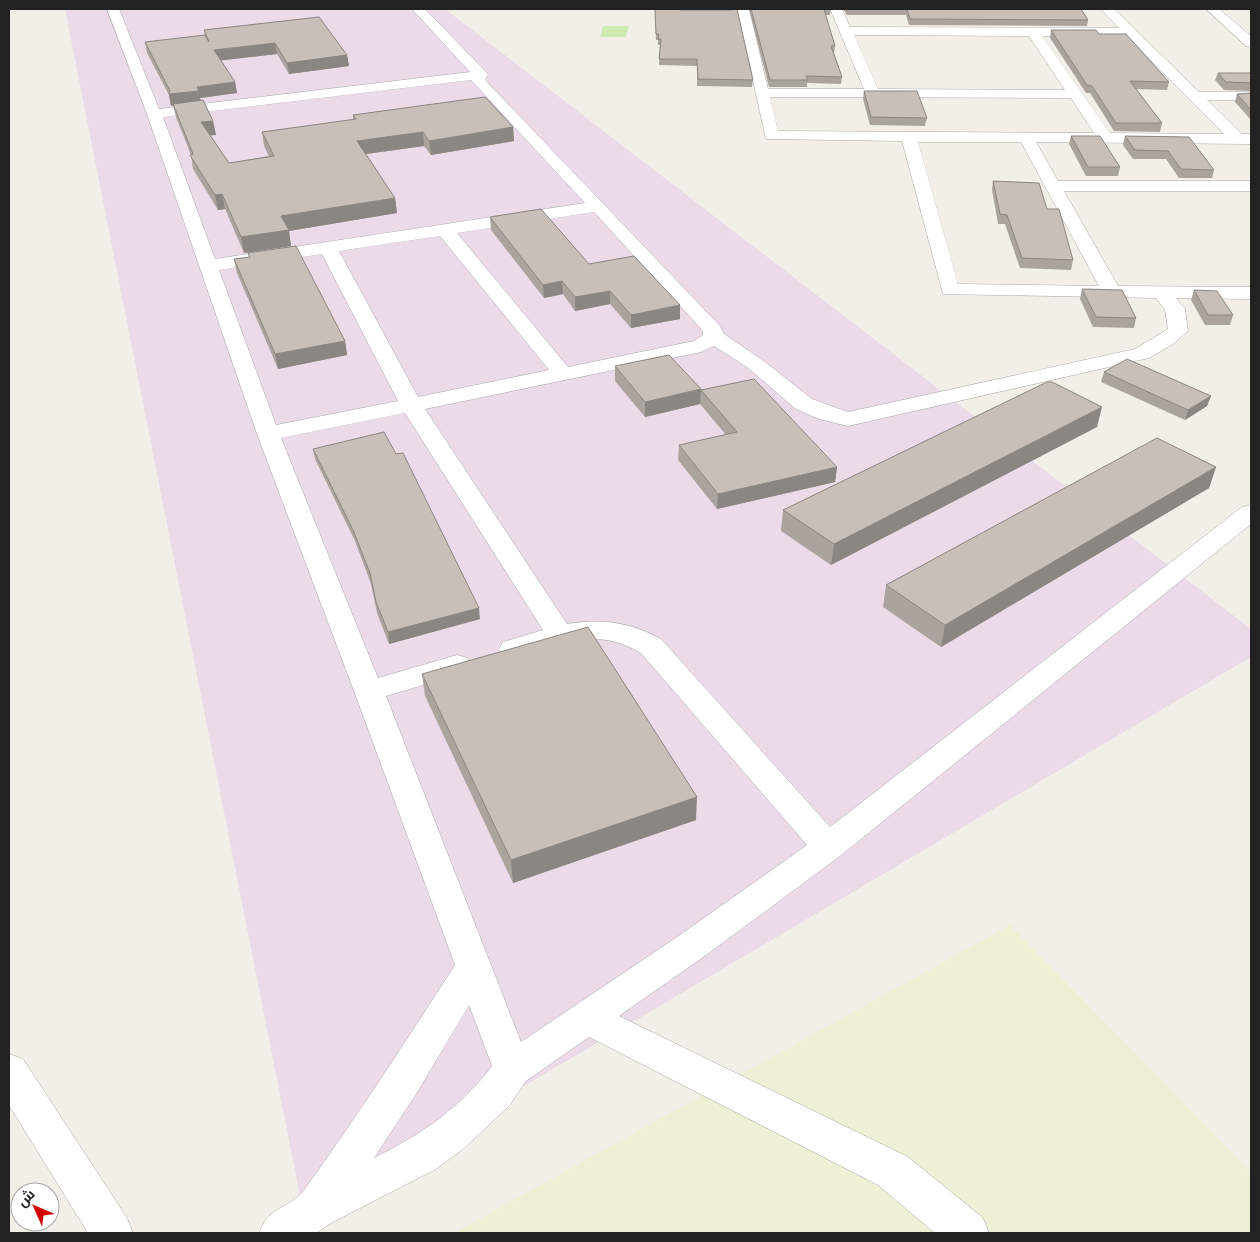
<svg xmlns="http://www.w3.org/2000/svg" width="1260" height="1242" font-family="'Noto Sans',Cairo,sans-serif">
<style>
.industrial{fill:#ebdbe8}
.farmland{fill:#eef0d5}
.grass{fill:#cdebb0}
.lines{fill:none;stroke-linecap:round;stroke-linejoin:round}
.minor-casing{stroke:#a9a9a9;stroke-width:1}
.minor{fill:#fff;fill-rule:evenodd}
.wall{fill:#aba49e}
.shaded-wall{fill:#8b8681}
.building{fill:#c7bfb8;stroke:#8b8681}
</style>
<rect width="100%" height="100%" fill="#f2efe9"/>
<polygon class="industrial" points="65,9 445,9 1251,629 1251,657 304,1216"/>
<polygon class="farmland" points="1010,925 1251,1172 1251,1233 454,1233"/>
<polygon class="grass" points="603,26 629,26 626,37 600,37"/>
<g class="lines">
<g class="minor-casing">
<g id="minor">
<path d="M107,9h12l40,100 311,-37 -58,-63h13l61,63 2,3 -3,5 235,246 4,8 37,25 51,40 36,13 287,-63 33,-20 -3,-19 -9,-12 -213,-4 -41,-153 -136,-2 -29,-130h12l19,80h96l-34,-80h12l8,18 269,1 -18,-19h13l85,83h52v8h-44l35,34h9v10l-215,-2 22,39h193v10h-187l54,95 133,1v12l-75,-1 9,11 3,22 -15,13 -24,14 -301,68 -29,-7 -23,-10 -49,-42 -33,-21 -13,6 -276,57 142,215c34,-6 63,-2 94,15l169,188 412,-320 9,-2v19l-411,332 -134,99 -87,61 289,141 75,61 6,15h-54l-57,-48 -289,-148 -63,44 -17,25 -46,43 -27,20 -105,54 -15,10h-57c10,-28 31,-24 45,-43 53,-73 102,-149 151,-225l-101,-274 -97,-257 -110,-320zM854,35l175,1 36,54 -187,-1zM1042,36h85l97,98 -114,-1zM471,80l114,123 -370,56 -52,-142zM770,97l301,1 23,35 -316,-2zM918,142h103l78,144 -141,-2zM594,212l109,119v4l-9,6 -126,26 -111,-134zM440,236l109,134 -131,27 -79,-146zM322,254l76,147 -122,24 -57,-155zM405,413l138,217 -40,12 -4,7 4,7c14,3 24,-2 37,-6 38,-12 65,-18 101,3l166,192 -127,90 -159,107 -135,-346 81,-24 4,-7 -4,-7 -10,-3 -79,23 -97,-240zM469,1005l23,61c-30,41 -73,70 -118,92l44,-67z"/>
<polygon points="1206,9 1219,9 1251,36 1251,47 1246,46"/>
<polygon points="9,1054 23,1059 127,1218 133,1233 88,1233 9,1105"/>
</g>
</g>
<use href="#minor" class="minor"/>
</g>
<g class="wall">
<polygon points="655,9 681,10 731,10 730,9 737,9 753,80 752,87 697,86 697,66 659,65 660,45 658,45 658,40 656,40"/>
<polygon points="749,9 831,9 830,15 825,15 835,46 834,53 842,77 841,84 807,83 807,87 769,87"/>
<polygon points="843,9 1081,9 1088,20 1087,26 909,25 906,15 847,15"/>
<polygon points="204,30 347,55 349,66 289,74 277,54 221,60 235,82 237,93 200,98 201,100 213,121 216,135 210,135 229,163 269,156 264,146 262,132 353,120 353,115 513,127 514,141 431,155 424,146 366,154 395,198 397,213 289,231 291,246 244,253 225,209 218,210 193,169 191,155 176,117 173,105 171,106 169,95 147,53 145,42 205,35"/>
<polygon points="1051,30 1099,34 1169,82 1167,90 1136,89 1162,123 1160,132 1114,131 1090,93 1086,93 1050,38"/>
<polygon points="1218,73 1251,73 1251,91 1224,90 1215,80"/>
<polygon points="864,91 927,118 925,126 870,125 863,99"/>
<polygon points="1251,93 1251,120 1235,102 1237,94"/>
<polygon points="1071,136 1120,167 1118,176 1086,176 1069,144"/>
<polygon points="1125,136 1189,137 1214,170 1212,178 1179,178 1166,159 1133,159 1123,145"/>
<polygon points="993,181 1047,209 1073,260 1071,270 1020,268 1005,224 998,224 992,190"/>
<polygon points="490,217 589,264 680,319 631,328 610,304 575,311 563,294 544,298 491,230"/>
<polygon points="248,253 345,341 347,355 278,369 237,273 234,259 249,257"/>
<polygon points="1082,289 1136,318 1134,328 1093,327 1080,299"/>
<polygon points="1194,290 1233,315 1230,325 1205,325 1191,300"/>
<polygon points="615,366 701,390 837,467 835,482 717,509 678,460 679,445 726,435 700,404 645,417 615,381"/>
<polygon points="1104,372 1211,396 1207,406 1185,420 1101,382"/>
<polygon points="1097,427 831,565 781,531 783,510"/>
<polygon points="313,449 480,619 389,644 377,613 371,584 355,541 315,459"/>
<polygon points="1216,467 1209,488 941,647 883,607 886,585"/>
<polygon points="422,674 696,820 513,883 425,696"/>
</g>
<g class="shaded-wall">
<polygon points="275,43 277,54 216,61 214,50"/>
<polygon points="347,55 349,66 289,74 287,63"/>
<polygon points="235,82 237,93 200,98 201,102 171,106 169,94 197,87"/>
<polygon points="213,121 216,135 204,136 201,122"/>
<polygon points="513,127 514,141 431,155 429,141"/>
<polygon points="423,132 424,146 359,155 357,141"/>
<polygon points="222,194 225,209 218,210 215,195"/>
<polygon points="395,198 397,213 289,231 291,246 244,253 241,237 281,216"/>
<polygon points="562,281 563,294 544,298 543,285"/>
<polygon points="610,291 610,304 575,311 575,297"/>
<polygon points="680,305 680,319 631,328 631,315"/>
<polygon points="345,341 347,355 278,369 275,354"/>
<polygon points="701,389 700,404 645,417 645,402"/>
<polygon points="1211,396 1207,406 1185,420 1188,410"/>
<polygon points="1102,407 1097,427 831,565 834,544"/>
<polygon points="837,467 835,482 717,509 718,494"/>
<polygon points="1216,467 1209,488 941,647 945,625"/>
<polygon points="479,608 480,619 389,644 388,632"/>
<polygon points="697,797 696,820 513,883 511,860"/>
</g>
<g class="building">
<polygon points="655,9 680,9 680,10 732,10 732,9 737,9 753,80 698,79 697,59 659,59 661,39 658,39 659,34 656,34"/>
<polygon points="751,9 824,9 835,46 831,46 842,77 806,76 808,80 770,80"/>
<polygon points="907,9 1081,9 1088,20 910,19"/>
<polygon points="319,17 347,55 287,63 275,43 214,50 235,82 197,87 199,91 169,94 170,91 145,42 205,35 209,42 204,30"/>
<polygon points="1051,30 1096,30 1099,34 1126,34 1169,82 1130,81 1162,123 1116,123 1092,86 1087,85"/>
<polygon points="1218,73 1251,73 1251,83 1226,82"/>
<polygon points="864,91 917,91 927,118 871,117"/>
<polygon points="1251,93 1251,110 1237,94"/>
<polygon points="485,97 513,127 429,141 423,132 357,141 395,198 281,216 289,230 241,237 222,194 215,195 190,155 193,154 173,104 203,100 213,121 201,122 229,163 274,156 262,132 356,119 353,115"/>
<polygon points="1071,136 1100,136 1120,167 1088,167"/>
<polygon points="1125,136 1189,137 1214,170 1181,169 1168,151 1135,150"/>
<polygon points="993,181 1039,183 1047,209 1059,209 1073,260 1022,258 1007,215 1000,214"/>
<polygon points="541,209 589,264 634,256 680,305 631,315 610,291 575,297 562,281 543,285 490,217"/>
<polygon points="296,246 345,341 275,354 234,259 250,257 248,253"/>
<polygon points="1082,289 1122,290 1136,318 1096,317"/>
<polygon points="1194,290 1217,291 1233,315 1208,315"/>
<polygon points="669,355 701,389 645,402 615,366"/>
<polygon points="1127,359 1211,396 1188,410 1104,372"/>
<polygon points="754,379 837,467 718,494 679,445 737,432 701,390"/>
<polygon points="1047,382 1052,382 1102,407 834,544 783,510"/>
<polygon points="384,432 396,454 403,453 479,608 388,632 376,602 370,573 353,530 313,449"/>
<polygon points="1157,438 1216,467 945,625 886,585"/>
<polygon points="588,627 697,797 511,860 422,674"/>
</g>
<rect width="1260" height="1242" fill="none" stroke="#222222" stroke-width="20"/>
<g transform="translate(35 1207) rotate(315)"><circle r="24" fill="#ffffff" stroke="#a7a7a7"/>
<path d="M0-4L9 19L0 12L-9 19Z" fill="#d40000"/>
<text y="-8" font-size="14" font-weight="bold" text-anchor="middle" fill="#222222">ش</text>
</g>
</svg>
